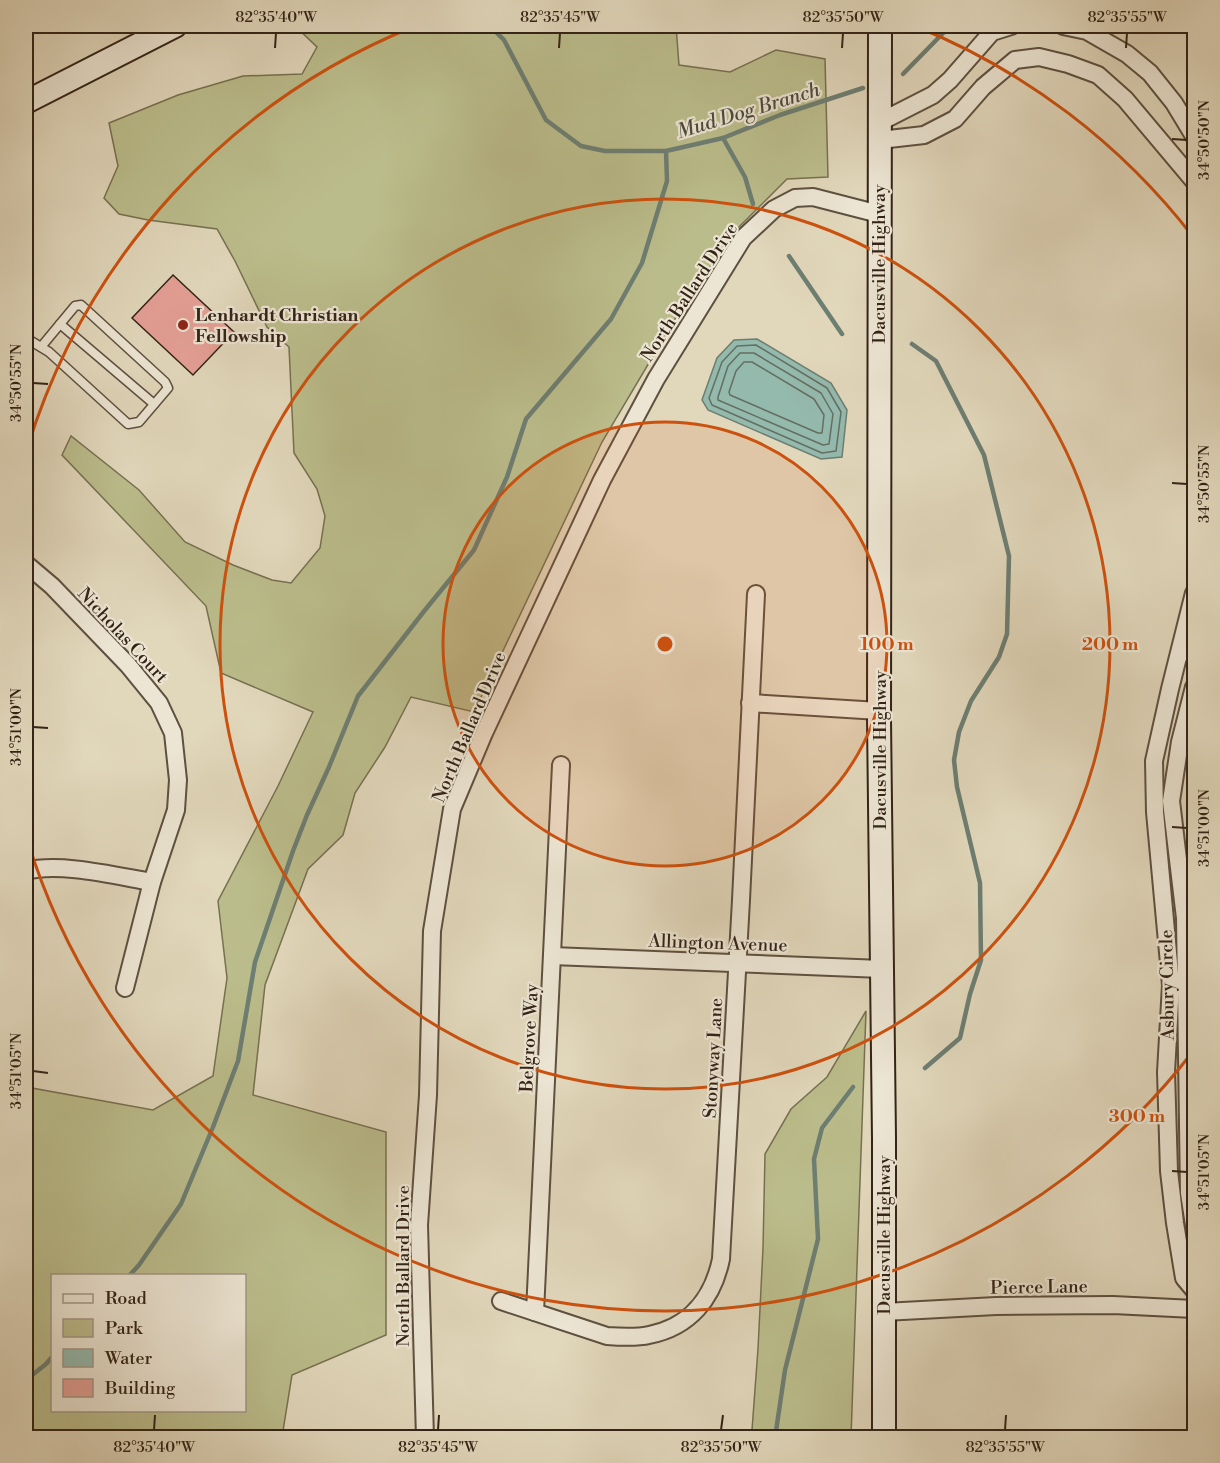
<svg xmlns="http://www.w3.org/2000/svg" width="1220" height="1463" font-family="'Libre Bodoni',serif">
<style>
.green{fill:#bbbc8b;stroke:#777051;stroke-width:1.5;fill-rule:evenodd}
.water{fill:#94baae;stroke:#6d7e72;stroke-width:1.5}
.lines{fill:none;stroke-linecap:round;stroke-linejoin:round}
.shore{stroke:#646e62;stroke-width:1.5}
.stream{stroke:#6d7e72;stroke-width:4.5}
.building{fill:#e49f95;stroke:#332317;stroke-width:1.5}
.lane-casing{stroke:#5e5040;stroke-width:11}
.street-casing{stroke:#5e5040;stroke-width:20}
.secondary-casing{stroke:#332317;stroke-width:26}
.lane{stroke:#ece5d3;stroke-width:8}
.street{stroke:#ece5d3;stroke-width:16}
.secondary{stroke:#ece5d3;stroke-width:22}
.ticks{fill:none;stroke:#332317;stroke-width:2}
.ring{fill:none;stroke:#cd510e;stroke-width:3}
.poi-dot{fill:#8f2418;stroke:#ece5d3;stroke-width:2}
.labels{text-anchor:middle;stroke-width:4.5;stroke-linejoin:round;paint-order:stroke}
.street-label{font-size:18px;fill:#332317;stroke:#ece5d3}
.poi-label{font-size:18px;font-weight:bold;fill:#332317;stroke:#ece5d3;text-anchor:start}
.water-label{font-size:20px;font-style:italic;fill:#4b493d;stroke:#ece5d3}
.centre{fill:#cd510e;stroke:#ece5d3;stroke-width:3}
.ring-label{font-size:18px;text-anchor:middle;font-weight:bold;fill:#cd510e;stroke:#ece5d3;stroke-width:4.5;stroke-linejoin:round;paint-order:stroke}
.neatline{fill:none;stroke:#332317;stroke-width:2}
.ticks-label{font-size:15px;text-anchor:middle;fill:#332317}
</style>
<rect width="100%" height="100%" fill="#e1d7bb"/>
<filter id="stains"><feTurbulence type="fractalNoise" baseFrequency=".00333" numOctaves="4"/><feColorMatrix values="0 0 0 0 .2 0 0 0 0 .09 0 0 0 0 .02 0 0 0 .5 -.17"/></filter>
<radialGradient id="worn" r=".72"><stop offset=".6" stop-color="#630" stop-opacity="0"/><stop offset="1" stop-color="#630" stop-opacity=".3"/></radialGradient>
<g class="green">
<path d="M295,26h381l3,39 51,7 46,-22 49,9 3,118 -41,2 -53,53 -59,87 -73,123 -128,270 -63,-15 -26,50 -30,46 -12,42 -35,34 -43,116 -12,110 133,37v203l-94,40 -10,62h-256v-350l127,23 60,-34 14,-98 -9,-77 60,-115 35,-74 -92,-39 -15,-67 -144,-151 9,-19 68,54 46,52 48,23 39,15 19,3 29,-35 5,-32 -8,-27 -23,-36 -5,-106 -22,-20 -32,-66 -18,-32 -69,-9 -29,-6 -15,-16 14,-32 -9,-43 69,-28 65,-19 59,-2 15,-27zM52,1276h192v134h-192z"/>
<polygon points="866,1011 851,1437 728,1437 752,1430 758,1349 763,1248 765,1154 791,1109 827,1077"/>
</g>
<polygon class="water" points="757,339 831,383 847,410 842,457 821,459 708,410 702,400 717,358 734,340"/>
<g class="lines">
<g class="shore">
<polygon points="756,345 827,388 841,412 836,451 822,453 712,405 709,398 722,362 737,346"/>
<polygon points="740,353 754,353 821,393 833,414 829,444 823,445 718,400 718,397 728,366"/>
<polygon points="744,362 752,362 814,399 824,415 822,433 818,433 730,395 729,392 736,371"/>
</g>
<g class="stream">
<polyline points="487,26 492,28 504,40 546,120 581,146 605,151 666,151 723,138 780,115 863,88"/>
<polyline points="903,74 950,26"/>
<polyline points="723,138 745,177 753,204"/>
<polyline points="789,256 842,334"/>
<polyline points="912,344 936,361 984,455 1009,556 1007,634 999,657 971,701 959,732 954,760 957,787 980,883 981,960 970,994 960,1038 925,1068"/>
<polyline points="129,1276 139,1265 181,1204 213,1127 238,1061 255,962 293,851 307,815 329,767 358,696 425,610 474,550 507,477 526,419 611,319 642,263 667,181 666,151"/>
<polyline points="26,1380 46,1364 52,1357"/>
<polyline points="775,1438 785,1370 818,1239 814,1159 822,1128 853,1087"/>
</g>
</g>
<polygon class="building" points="173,275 234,332 193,375 132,318"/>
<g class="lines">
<g class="lane-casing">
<g id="lane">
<polyline points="60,324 154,404"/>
<polyline points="26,338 49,352 128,424 139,422 168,388 165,382 81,305 75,306 41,347"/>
</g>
</g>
<g class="street-casing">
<g id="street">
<polyline points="1063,26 1087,31 1127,54 1150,73 1174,103 1194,136"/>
<polyline points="880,122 933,95 950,80 992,32 1011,26"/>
<polyline points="880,140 924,135 955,119 983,87 1015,60 1039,57 1068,64 1098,75 1125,99 1194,181"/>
<polyline points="26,564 52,586 128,665 159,703 173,733 178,780 176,810 152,882 125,988"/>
<polyline points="1194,593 1170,689 1154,761 1155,812 1171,985 1166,1072 1169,1171 1175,1223 1184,1278 1194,1290"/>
<polyline points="1180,650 1194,655"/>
<polyline points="1194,687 1180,742 1171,801 1185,918 1189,1193 1194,1225"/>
<polyline points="750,703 879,711"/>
<path d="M26,871c34,-9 90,5 126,11"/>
<polyline points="552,956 882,969"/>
<path d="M501,1301l106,35c14,1 29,2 42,-1 41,-8 64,-37 72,-76l20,-359 15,-306"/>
<polyline points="535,1312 561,765"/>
<polyline points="884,1312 996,1306 1113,1305 1194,1309"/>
<polyline points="425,1438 419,1225 428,1095 432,931 452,809 484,733 602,480 656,379 743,238 774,209 795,198 813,197 879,214"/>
</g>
</g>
<g class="secondary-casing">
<g id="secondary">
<polyline points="880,26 879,720 884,1138 884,1438"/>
<polyline points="26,102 175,26"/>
</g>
</g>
<use href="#lane" class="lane"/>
<use href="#street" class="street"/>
<use href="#secondary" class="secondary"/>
</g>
<path class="ticks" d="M275,48l1,-15M559,48l1,-15M842,48l1,-15M1126,48l1,-15M1172,139l15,1M33,383l15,1M1172,483l15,1M33,727l15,1M1172,827l15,1M33,1071l15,2M1172,1171l15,1M154,1430l1,-15M438,1430l1,-15M721,1430l2,-15M1005,1430l1,-15"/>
<circle cx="665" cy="644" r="222" fill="#cd510e" fill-opacity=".12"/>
<g class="ring">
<circle cx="665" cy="644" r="222"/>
<circle cx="665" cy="644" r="445"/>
<path d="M1194 1050A667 667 0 0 1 27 839M27 449A667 667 0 0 1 415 26M915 26A667 667 0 0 1 1194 238"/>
</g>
<circle class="poi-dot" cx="183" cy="325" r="6"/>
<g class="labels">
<g class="street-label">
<text transform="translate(879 264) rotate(-90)" y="6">Dacusville Highway</text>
<text transform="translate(689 292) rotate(-57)" y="6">North Ballard Drive</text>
<text transform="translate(123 635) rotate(47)" y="6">Nicholas Court</text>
<text transform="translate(469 727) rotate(-67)" y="6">North Ballard Drive</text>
<text transform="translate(880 750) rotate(-90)" y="6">Dacusville Highway</text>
<text transform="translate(718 943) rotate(2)" y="6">Allington Avenue</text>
<text transform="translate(1167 985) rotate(-91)" y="6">Asbury Circle</text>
<text transform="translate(529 1038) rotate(-87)" y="6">Belgrove Way</text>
<text transform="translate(713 1058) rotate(-87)" y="6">Stonyway Lane</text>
<text transform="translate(884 1235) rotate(-90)" y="6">Dacusville Highway</text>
<text transform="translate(403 1266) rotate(-90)" y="6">North Ballard Drive</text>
<text transform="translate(1039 1287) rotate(-1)" y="6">Pierce Lane</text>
</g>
<g class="poi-label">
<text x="195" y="321">Lenhardt Christian<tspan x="195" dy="21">Fellowship</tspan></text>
</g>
<g class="water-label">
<text transform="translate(748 110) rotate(-17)" y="7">Mud Dog Branch</text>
</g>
</g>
<circle cx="665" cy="644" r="9" class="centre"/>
<g class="ring-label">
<text x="887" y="650">100 m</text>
<text x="1110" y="650">200 m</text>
<text x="1137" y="1122">300 m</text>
</g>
<rect width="1220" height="1463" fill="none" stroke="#e1d7bb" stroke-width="66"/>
<rect x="51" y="1274" width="195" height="138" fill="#ece5d3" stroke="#a29788" stroke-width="1.5"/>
<rect x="63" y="1294" width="30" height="9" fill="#ece5d3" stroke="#a29788" stroke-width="1.5"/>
<text x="105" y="1304" font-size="18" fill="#332317">Road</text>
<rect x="63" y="1319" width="30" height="18" fill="#bbbc8b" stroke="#a29788" stroke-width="1.5"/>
<text x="105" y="1334" font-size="18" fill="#332317">Park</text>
<rect x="63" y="1349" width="30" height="18" fill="#94baae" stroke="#a29788" stroke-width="1.5"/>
<text x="105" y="1364" font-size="18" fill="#332317">Water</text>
<rect x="63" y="1379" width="30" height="18" fill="#e49f95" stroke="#a29788" stroke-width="1.5"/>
<text x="105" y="1394" font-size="18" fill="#332317">Building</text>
<rect x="33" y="33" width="1154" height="1397" class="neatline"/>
<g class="ticks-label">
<text x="276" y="22">82°35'40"W</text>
<text x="560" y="22">82°35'45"W</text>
<text x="843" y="22">82°35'50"W</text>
<text x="1127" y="22">82°35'55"W</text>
<text transform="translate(1204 140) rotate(-90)" y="5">34°50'50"N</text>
<text transform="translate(16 383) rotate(-90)" y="5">34°50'55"N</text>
<text transform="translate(1204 484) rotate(-90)" y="5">34°50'55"N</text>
<text transform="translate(16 727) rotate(-90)" y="5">34°51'00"N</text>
<text transform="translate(1204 828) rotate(-90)" y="5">34°51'00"N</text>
<text transform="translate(16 1071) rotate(-90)" y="5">34°51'05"N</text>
<text transform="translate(1204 1172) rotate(-90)" y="5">34°51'05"N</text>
<text x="154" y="1452">82°35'40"W</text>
<text x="438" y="1452">82°35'45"W</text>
<text x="721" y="1452">82°35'50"W</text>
<text x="1005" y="1452">82°35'55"W</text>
</g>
<rect width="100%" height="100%" filter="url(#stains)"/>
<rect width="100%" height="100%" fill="url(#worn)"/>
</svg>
